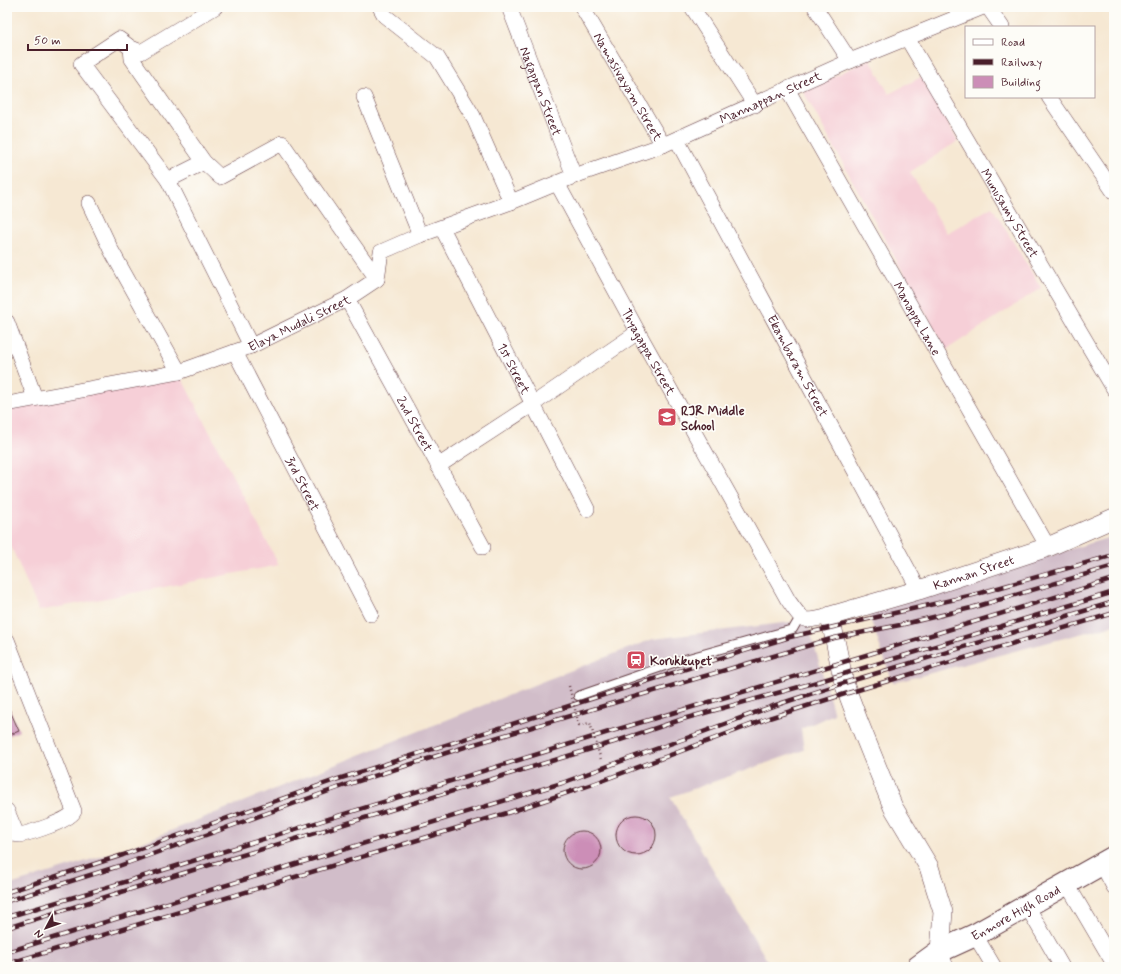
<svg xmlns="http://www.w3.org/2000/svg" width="1121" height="974" font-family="Mynerve,sans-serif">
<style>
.built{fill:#f6cfd7}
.industrial{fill:#d1bdc9}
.building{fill:#cc8eb7}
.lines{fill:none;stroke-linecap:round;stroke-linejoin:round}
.service-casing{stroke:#643d44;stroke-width:10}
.minor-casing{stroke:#643d44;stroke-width:16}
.tertiary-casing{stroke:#643d44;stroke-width:20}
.secondary-casing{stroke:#643d44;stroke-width:24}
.service{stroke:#fff;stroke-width:8}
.minor{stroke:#fff;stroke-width:15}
.tertiary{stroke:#fff;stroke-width:19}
.secondary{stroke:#fff;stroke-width:22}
.rail-casing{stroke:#4a1f2b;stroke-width:4.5}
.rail{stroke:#fdfcf7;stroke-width:3;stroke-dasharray:9;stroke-linecap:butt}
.path-bridge{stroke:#643d44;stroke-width:2.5;stroke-dasharray:1 3;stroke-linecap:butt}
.labels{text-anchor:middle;stroke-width:3.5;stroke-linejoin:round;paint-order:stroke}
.street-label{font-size:13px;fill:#4a1f2b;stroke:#fdfcf7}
.poi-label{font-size:13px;font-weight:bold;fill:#4a1f2b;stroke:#fdfcf7;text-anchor:start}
</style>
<rect width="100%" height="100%" fill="#fdfcf7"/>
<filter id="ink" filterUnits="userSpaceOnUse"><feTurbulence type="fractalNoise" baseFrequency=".025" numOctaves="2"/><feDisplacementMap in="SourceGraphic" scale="8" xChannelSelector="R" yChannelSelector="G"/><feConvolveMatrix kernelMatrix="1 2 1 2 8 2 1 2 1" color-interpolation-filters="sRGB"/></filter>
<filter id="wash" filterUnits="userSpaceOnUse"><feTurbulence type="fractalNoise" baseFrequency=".012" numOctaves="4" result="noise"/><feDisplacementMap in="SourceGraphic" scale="16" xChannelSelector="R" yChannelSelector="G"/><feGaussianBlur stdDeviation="0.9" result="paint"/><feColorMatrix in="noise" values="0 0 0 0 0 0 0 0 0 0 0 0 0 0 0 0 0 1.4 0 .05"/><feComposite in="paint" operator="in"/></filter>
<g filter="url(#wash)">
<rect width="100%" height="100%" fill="#f6e8d3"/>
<g class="built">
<polygon points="870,59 889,94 921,77 958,141 910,172 947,233 992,207 1041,288 946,350 803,91"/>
<polygon points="180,375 279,565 39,611 7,537 7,408"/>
</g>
<g class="industrial">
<polygon points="1114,536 1114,625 893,683 867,610"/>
<polygon points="807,620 834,714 801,729 804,750 670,797 771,967 7,967 7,886 128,848 546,680 653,639"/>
</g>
<g id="blocks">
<g class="building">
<polygon points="7,704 19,731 7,736"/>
<circle cx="636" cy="835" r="20"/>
<circle cx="582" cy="850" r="19"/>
</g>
</g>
</g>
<g filter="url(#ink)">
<use href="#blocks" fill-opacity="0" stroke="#643d44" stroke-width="1"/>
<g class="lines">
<g class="service-casing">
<polyline id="service" points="578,696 685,659 793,629 800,617"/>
</g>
<g class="minor-casing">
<g id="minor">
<polyline points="215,7 141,52 131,48 119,39 81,64 168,180 251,346"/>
<polyline points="380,7 385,16 437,57 473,116 511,202"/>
<path id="s1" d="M509,7l65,169"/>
<path id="s2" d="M582,7l81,138"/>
<polyline points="692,7 755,105"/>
<polyline points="815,7 850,61"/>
<polyline points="988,7 1002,27"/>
<path id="s3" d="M907,38l207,351"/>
<polyline points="131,48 132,59 204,162"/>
<path id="s4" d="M787,89l261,458"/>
<polyline points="364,97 420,235"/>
<polyline points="1049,97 1114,192"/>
<path id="s5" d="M677,140l242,450"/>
<polyline points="168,180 204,162 220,177 282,143 377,279"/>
<path id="s6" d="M557,183l81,149 150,268c17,24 14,22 42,16"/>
<polyline points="89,203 111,250 179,372"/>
<path id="s7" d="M442,228l145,281"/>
<path id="s8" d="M347,299l136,248"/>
<polyline points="7,322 35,398"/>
<path id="s9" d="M235,352l136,262"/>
<path id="s10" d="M7,404l172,-32 72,-26 96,-47 30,-20 4,-27 39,-17 91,-33 63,-26 89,-31 187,-84 133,-54"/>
<polyline points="438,466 533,404 638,332"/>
<path d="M7,640l67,171c-2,9 -44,22 -55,24h-2l-10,-24"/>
<polyline points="1102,864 1114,887"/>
<polyline points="1067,884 1114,964"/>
<polyline points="1027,906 1062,967"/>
<polyline points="975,935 994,967"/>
<polyline points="940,951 946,967"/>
</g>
</g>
<g class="tertiary-casing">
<g id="tertiary">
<path id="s11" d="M940,951l3,-39 -14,-45 -36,-60 -34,-84 -15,-40 -14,-67 89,-26 129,-43 66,-29"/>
</g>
</g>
<g class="secondary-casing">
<g id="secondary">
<path id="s12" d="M918,967l22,-16 35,-16 139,-78"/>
</g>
</g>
<use href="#service" class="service"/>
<use href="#minor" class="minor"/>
<use href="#tertiary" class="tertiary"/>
<use href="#secondary" class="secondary"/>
<g class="rail-casing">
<g id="rail">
<polyline points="7,892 123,855 335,780 695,666 790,637 973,595 1114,555"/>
<polyline points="7,901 116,867 346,785 468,746 834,638 900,625 971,608 1114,566"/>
<polyline points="7,917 128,881 612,731 840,663 1114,579"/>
<polyline points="7,928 131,889 614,742 683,719 817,682 1114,592"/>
<polyline points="7,952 562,783 630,758 684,739 773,706 844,683 1114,602"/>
<polyline points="7,964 507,813 593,784 769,718 848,693 1114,613"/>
</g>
</g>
<use href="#rail" class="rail"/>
<polyline class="path-bridge" points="569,686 579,725 590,723 601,760"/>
</g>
</g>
<defs>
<g id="school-square" transform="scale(1)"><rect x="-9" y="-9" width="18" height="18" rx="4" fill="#d1495b" stroke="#fdfcf7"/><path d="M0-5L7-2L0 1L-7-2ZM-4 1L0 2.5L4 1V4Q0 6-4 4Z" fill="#fff"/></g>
<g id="station-square" transform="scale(1)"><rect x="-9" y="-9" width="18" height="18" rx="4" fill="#d1495b" stroke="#fdfcf7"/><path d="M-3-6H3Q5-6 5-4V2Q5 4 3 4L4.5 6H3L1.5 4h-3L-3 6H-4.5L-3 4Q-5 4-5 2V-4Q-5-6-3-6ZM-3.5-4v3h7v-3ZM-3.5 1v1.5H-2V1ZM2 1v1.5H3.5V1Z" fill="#fff"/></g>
</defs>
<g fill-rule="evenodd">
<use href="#school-square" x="667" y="417"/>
<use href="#station-square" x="636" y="660"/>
</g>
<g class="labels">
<g class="street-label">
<text dy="5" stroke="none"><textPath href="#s2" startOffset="92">Namasivayam Street</textPath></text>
<text dy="5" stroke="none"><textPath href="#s1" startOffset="90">Nagappan Street</textPath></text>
<text dy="5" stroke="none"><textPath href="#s10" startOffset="841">Mannappan Street</textPath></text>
<text dy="5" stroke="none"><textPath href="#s3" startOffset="203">Munusamy Street</textPath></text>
<text dy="5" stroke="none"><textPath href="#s4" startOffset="264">Manappa Lane</textPath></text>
<text dy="5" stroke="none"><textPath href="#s10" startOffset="305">Elaya Mudali Street</textPath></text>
<text dy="5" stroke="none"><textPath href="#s6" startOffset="192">Thyagappa Street</textPath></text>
<text dy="5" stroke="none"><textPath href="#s5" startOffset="256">Ekambaram Street</textPath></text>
<text dy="5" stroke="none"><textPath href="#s7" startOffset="158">1st Street</textPath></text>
<text dy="5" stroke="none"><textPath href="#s8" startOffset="142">2nd Street</textPath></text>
<text dy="5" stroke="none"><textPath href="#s9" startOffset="148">3rd Street</textPath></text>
<text dy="5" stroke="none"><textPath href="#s11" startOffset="508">Kannan Street</textPath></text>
<text dy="5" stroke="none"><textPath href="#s12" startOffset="112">Enmore High Road</textPath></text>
</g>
<g class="poi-label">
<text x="681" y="415">RJR Middle<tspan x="681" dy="15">School</tspan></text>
<text x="650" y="665">Korukkupet</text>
</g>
</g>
<rect width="1121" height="974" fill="none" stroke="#fdfcf7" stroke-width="24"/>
<rect x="965" y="26" width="130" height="72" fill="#fdfcf7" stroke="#b5a4a5"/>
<rect x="973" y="39" width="20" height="6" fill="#ffffff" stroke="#b5a4a5"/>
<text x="1001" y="46" font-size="12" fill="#4a1f2b">Road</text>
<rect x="973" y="59" width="20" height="6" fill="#4a1f2b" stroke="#b5a4a5"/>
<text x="1001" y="66" font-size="12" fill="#4a1f2b">Railway</text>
<rect x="973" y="76" width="20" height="12" fill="#cc8eb7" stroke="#b5a4a5"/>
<text x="1001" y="86" font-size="12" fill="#4a1f2b">Building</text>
<g transform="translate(46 928) rotate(229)" stroke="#fdfcf7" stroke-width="3" paint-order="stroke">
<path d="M0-3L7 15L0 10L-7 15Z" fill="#4a1f2b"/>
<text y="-6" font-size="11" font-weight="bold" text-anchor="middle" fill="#4a1f2b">N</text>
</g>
<path d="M28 44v6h99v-6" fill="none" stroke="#4a1f2b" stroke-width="2"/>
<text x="34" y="44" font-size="12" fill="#4a1f2b" stroke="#fdfcf7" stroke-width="3" paint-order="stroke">50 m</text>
</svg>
